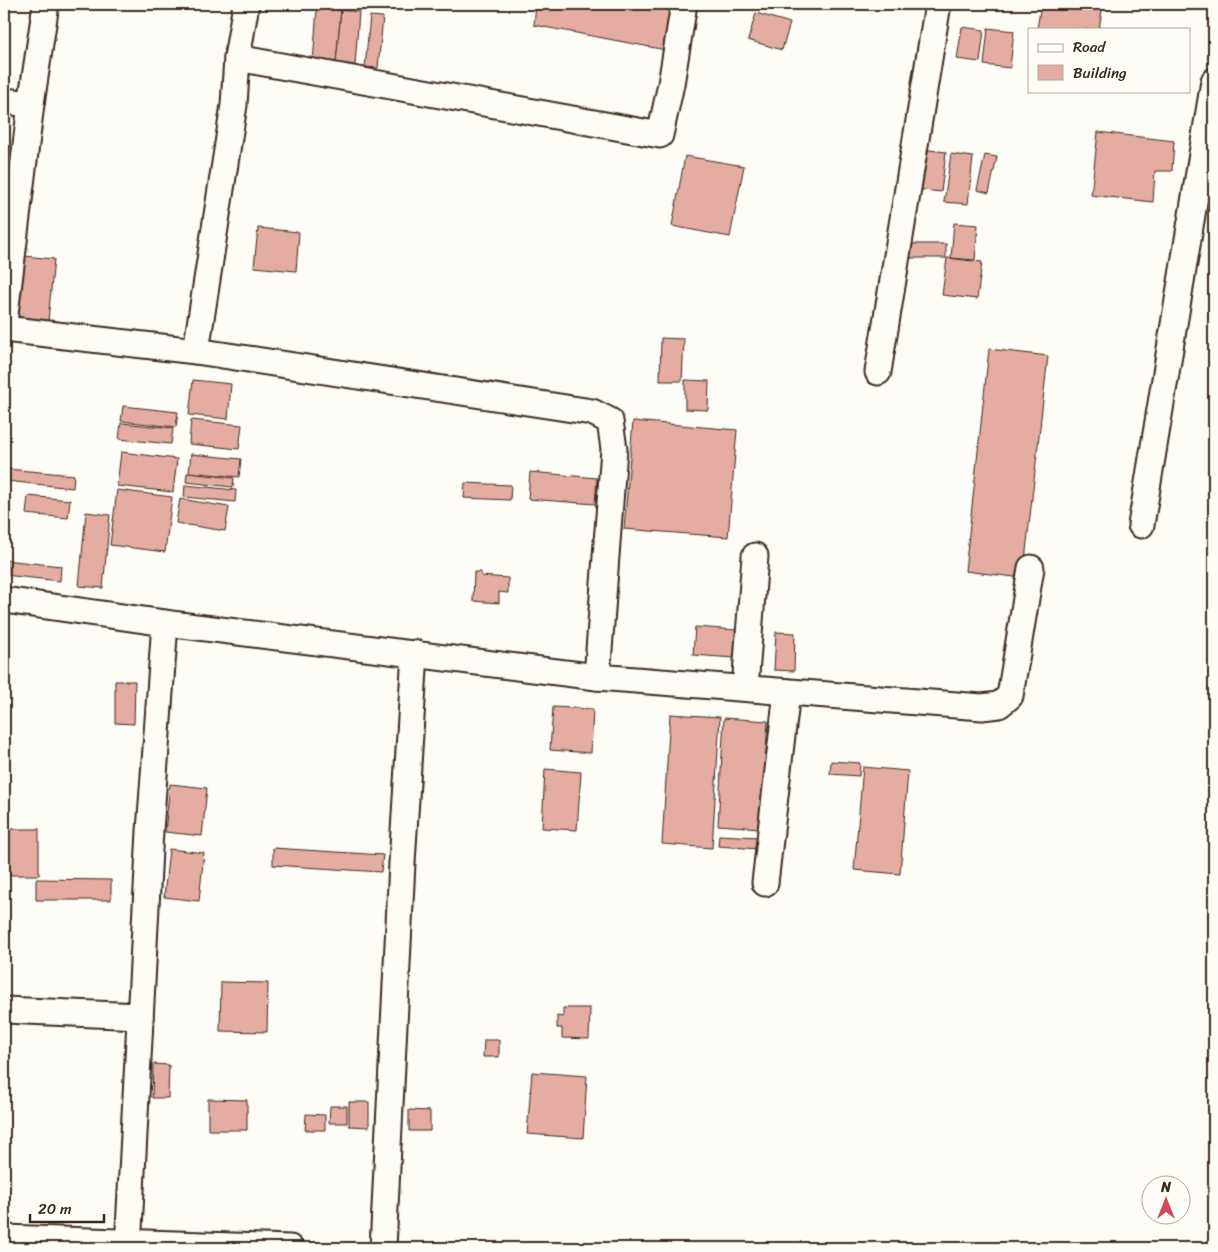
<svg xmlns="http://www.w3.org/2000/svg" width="1218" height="1252" font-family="Sriracha,sans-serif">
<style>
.building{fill:#e5aca1;stroke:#3b2a1e}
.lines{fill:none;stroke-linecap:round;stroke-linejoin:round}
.minor-casing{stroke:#3b2a1e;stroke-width:29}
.minor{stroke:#fdfcf7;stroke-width:25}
</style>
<rect width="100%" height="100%" fill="#fdfcf7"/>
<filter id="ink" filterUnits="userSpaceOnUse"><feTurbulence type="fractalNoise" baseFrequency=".02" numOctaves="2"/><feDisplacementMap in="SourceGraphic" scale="10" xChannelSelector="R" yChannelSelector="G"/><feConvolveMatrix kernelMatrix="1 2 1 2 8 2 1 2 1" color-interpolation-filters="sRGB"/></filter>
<g filter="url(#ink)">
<g class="building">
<polygon points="536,4 673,4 666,50 534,25"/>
<polygon points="1041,4 1103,4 1099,29 1037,29"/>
<polygon points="317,8 341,10 336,64 313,62"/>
<polygon points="341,10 359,12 355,65 336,63"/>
<polygon points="756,13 790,23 782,50 748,40"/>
<polygon points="370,16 383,17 378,68 365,67"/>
<polygon points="962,27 984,30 980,62 957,59"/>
<polygon points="988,28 1014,31 1010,68 984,65"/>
<polygon points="1098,132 1174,141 1172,171 1155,171 1153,202 1091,195"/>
<polygon points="921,149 946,152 941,192 915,189"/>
<polygon points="951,154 973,157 968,204 944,202"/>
<polygon points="985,155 997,157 989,193 977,190"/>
<polygon points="685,156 744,166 730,237 672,226"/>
<polygon points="954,223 978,225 975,260 951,258"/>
<polygon points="258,228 299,232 296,271 254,267"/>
<rect x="902" y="244" width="44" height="14"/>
<polygon points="24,256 54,259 48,321 18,318"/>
<polygon points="947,258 982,262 977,299 942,295"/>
<polygon points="661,338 684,339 682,381 660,381"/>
<polygon points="989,349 1048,356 1023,578 965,571"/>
<polygon points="193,380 231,384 228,419 189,415"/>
<polygon points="685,380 709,381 708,410 685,409"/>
<polygon points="123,406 178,412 176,427 121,421"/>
<polygon points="191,420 242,425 239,449 189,444"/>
<polygon points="633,421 737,430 728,537 624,529"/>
<polygon points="121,423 173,428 171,444 119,439"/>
<polygon points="121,452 177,459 173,492 117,486"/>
<polygon points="191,454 241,459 239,477 189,472"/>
<polygon points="7,469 74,475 73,488 6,481"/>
<polygon points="530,472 597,478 595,504 528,499"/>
<polygon points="187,473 234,478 233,487 186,482"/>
<polygon points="465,483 511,485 510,500 464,498"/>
<polygon points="185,485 236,490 235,502 184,497"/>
<polygon points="117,490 172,497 165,552 110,545"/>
<polygon points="28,496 70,500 68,518 26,514"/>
<polygon points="180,499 229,507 225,531 176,523"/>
<polygon points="86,512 110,515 103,588 79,586"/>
<polygon points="4,560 61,566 60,581 4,575"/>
<polygon points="474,572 481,572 481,576 508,578 508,593 499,592 499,603 473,601"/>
<polygon points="695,627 736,630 734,658 693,655"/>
<polygon points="776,632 795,633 794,671 774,670"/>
<polygon points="115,681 135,681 134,724 115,723"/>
<polygon points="553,707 593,709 591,753 550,750"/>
<polygon points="670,714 720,717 712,848 662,844"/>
<polygon points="724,718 768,721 761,828 718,825"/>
<polygon points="831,761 860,763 859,776 830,774"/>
<polygon points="863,767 908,771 900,874 854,870"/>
<polygon points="545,769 581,772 577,830 542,828"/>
<polygon points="170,784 207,788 202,836 165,832"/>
<rect x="4" y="829" width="35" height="46"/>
<polygon points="719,835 758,837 758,849 718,846"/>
<polygon points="273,848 383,855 381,872 273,865"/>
<polygon points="169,849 204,853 199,901 164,897"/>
<polygon points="36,879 111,880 111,900 36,900"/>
<polygon points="221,982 268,983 267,1032 220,1031"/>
<polygon points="563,1008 590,1008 589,1039 562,1038 562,1028 557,1028 557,1016 563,1017"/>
<polygon points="484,1040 499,1040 499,1057 483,1057"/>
<polygon points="153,1064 169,1065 168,1098 152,1098"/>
<polygon points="532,1072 587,1076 583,1138 527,1134"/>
<polygon points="208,1099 247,1100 247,1130 208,1130"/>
<polygon points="349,1102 369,1102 369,1127 349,1126"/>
<polygon points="330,1106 347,1106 347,1123 329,1123"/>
<polygon points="409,1110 430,1111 430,1131 409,1131"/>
<polygon points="306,1114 325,1115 325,1130 305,1130"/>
</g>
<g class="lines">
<g class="minor-casing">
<g id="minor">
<polyline points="237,58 660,135 671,84 684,4"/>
<polyline points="4,101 31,104"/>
<polyline points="4,322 31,104 46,4"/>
<polyline points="4,329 196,351 592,412 610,421 614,449 597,677"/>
<polyline points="196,351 234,105 237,58 246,4"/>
<polyline points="878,372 938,4"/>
<polyline points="1141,525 1214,81"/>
<polyline points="4,600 165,623 597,677 982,707 999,705 1010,696 1031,568"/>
<polyline points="745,688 755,556"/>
<polyline points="765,883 787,692"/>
<polyline points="4,1010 140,1016"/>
<polyline points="4,1238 290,1248"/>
<polyline points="128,1248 150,831 165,623"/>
<polyline points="383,1248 402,863 415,653"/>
</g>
</g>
<use href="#minor" class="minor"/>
</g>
</g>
<rect width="1218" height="1252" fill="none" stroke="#fdfcf7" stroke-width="20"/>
<rect x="10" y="10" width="1198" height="1232" fill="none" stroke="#3b2a1e" stroke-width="2" filter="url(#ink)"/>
<rect x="1028" y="28" width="162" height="65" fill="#fdfcf7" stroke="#afa8a0"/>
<rect x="1038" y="44" width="25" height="8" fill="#fdfcf7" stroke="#afa8a0"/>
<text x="1073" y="52" font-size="15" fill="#3b2a1e">Road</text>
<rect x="1038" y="65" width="25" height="15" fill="#e5aca1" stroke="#afa8a0"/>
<text x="1073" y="78" font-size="15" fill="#3b2a1e">Building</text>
<g transform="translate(1166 1200)"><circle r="24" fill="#fdfcf7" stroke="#afa8a0"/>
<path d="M0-4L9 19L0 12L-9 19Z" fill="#d1495b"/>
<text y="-8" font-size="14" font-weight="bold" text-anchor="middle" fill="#3b2a1e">N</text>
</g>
<path d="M30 1214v8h74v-8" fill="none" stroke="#3b2a1e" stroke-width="2.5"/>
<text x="38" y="1214" font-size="15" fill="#3b2a1e" stroke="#fdfcf7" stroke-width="4" paint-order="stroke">20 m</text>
</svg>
